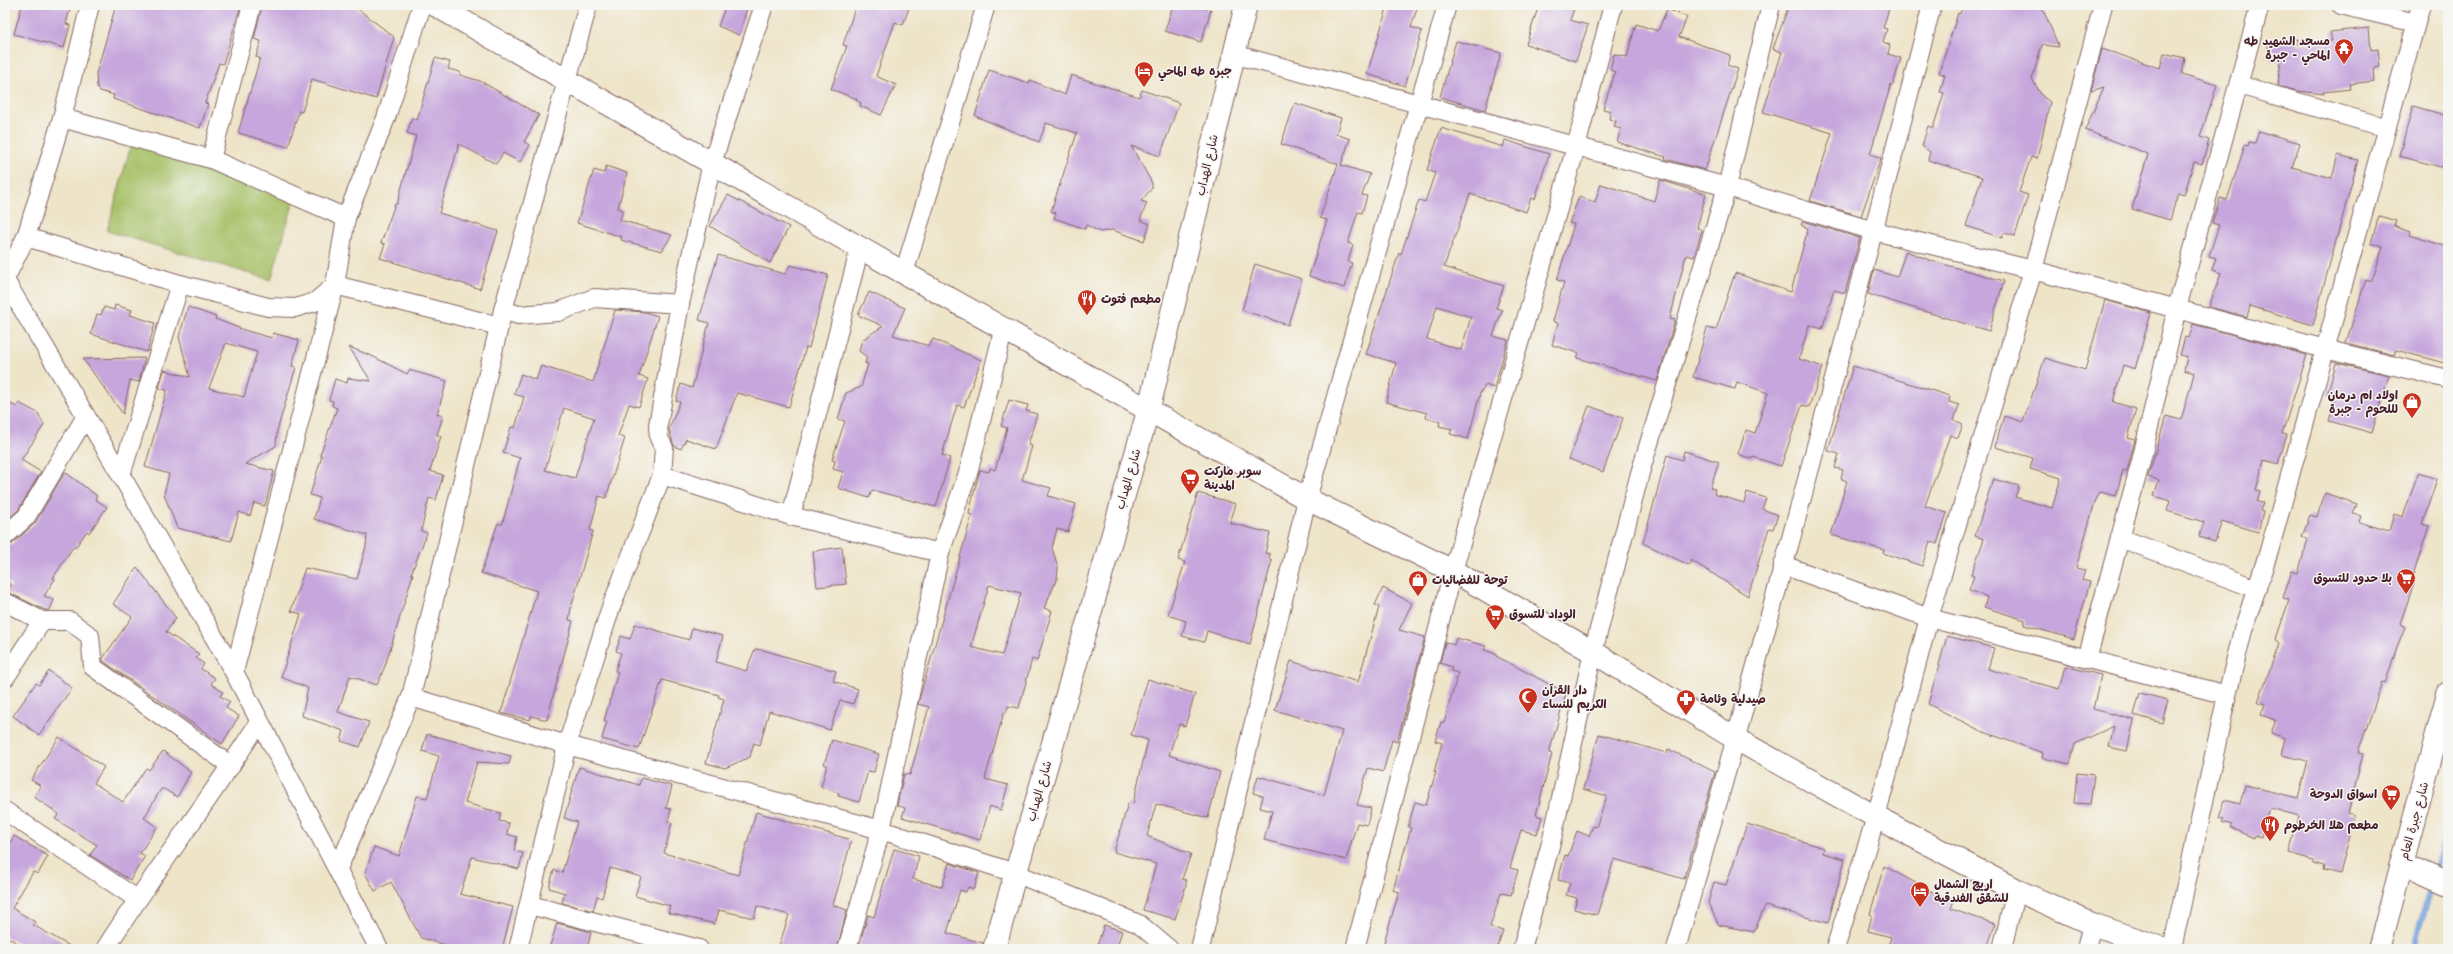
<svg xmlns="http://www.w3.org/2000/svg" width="2453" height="954" font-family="'Playpen Sans','Playpen Sans Arabic',sans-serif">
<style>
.green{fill:#a6bf65;stroke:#786f48}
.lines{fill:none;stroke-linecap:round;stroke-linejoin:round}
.stream{stroke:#719fd9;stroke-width:6}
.building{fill:#c6a6dc;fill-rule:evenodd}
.street-casing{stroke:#836462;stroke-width:20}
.secondary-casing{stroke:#836462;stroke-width:24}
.street{stroke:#fff;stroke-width:18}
.secondary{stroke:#fff;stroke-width:22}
.labels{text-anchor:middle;stroke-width:3;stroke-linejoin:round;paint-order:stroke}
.poi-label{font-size:12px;font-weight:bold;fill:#4a1f2b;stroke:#f6f6f2;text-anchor:start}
.street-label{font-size:12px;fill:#4a1f2b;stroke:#f6f6f2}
</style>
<rect width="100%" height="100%" fill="#f6f6f2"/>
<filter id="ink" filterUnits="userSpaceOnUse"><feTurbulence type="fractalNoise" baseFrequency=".025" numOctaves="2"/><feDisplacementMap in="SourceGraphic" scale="8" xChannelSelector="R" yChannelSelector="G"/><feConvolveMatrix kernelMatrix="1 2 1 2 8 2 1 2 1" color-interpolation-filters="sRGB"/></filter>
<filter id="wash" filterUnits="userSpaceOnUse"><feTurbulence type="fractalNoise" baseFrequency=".012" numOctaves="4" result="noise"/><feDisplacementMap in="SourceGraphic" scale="16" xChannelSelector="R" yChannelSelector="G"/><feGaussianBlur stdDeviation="0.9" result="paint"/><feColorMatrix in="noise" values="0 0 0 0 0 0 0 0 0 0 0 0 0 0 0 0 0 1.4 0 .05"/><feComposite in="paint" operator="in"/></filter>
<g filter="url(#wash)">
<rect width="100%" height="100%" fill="#eee4c8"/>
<polygon class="green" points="132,141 298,187 271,280 107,231"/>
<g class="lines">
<polyline class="stream" points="2413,949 2448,826"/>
</g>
<g id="blocks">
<g class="building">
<polygon points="22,5 56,5 70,9 66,24 70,25 64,48 14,34"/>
<polygon points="116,5 241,5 223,64 219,63 205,103 208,104 200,128 113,99 114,95 100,91 97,87 96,74"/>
<polygon points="262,5 353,5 394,37 376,99 312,79 302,112 299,111 288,147 238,133 260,58 256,57 261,41 254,39"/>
<polygon points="726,5 748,5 739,35 718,26"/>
<polygon points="856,5 910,5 903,25 895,22 876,76 896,85 881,115 860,106 861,103 856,100 857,99 831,89 847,46 843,45"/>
<polygon points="1173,5 1204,5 1203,8 1211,10 1201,42 1165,31"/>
<polygon points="1388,5 1418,5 1411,27 1422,31 1405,86 1367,74"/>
<polygon points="1539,5 1563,5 1574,9 1570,20 1588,25 1576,61 1526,44"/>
<polygon points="1789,5 1890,5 1883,28 1887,29 1883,42 1890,45 1888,54 1901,58 1893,85 1891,84 1870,154 1881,158 1861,216 1810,201 1832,133 1763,112 1782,52 1773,49"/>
<polygon points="1963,5 2041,5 2059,47 2042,45 2032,79 2042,96 2050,102 2037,159 2031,157 2019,192 2028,195 2015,236 2004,233 2002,238 1966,226 1982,177 1928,160 1930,152 1922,146 1928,126 1933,128 1944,93 1940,92 1945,75 1939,73 1958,13 1960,14"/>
<polygon points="1667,9 1687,17 1679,37 1730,55 1727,65 1738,69 1705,170 1665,159 1666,157 1617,142 1621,129 1614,127 1616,121 1609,119 1611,111 1603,109 1615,72 1610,70 1614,54 1627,57 1636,24 1658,31"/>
<polygon points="2369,28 2371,50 2378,49 2380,67 2373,68 2374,81 2350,84 2351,89 2323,92 2324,94 2298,91 2278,86 2281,59 2271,61 2268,44 2298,39 2298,44 2332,41 2330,32"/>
<polygon points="1456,41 1501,53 1485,110 1440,97"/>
<polygon points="2102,49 2160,68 2164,53 2185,58 2182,74 2217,85 2200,137 2209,140 2202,164 2194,162 2184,195 2178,193 2170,220 2132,209 2148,154 2085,130 2104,87 2091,91"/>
<polygon points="435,58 450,62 448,69 460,72 460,75 480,81 539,115 524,142 530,145 520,162 503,153 496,164 459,144 439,213 498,231 480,289 380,258 385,244 381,243 395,204 397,204 416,136 407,133 412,118 417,120"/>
<polygon points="989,70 1029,83 1030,80 1065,95 1071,75 1139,97 1142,90 1179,103 1160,156 1131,146 1152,183 1152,188 1141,201 1147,203 1140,220 1150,224 1144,241 1112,230 1100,232 1086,225 1085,229 1054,218 1056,213 1051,211 1077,133 1046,123 1039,142 975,116"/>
<polygon points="1295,103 1341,118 1336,134 1350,139 1341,165 1370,174 1362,195 1367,196 1362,213 1358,212 1348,243 1353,245 1348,262 1352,263 1344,288 1309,276 1327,220 1320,218 1338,164 1281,144"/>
<polygon points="2413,106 2448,116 2448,169 2399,156"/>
<path d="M1441,128l62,19 2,-7 44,14 -14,45 -4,-1 -5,14 -56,-18 -26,73 60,19 -8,22 6,2 -9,26 15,4 -14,48 -9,-3 -2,5h-2l-13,49 -18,-5 2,-5 -13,-3 1,-4 -14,-4 1,-5 -41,-11 10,-39 -30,-9 33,-101 2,1 18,-54 6,2 10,-29 -8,-3zM1437,306l34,11 -10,33 -34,-11z"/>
<polygon points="2259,131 2300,143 2292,167 2332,178 2338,155 2358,160 2313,325 2250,306 2247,317 2209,307 2221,273 2212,270 2216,258 2209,256 2219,225 2212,223 2220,198 2227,200 2245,145 2248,146 2249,142 2255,143"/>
<polygon points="606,166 627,173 618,208 623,210 620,220 672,235 662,251 621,240 622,237 577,223 594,170 604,173"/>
<polygon points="1660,180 1706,194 1697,228 1702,230 1694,257 1686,255 1670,319 1675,320 1657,381 1577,358 1579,353 1552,345 1558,323 1553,321 1564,282 1557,280 1574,224 1569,223 1579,197 1595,202 1601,184 1654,201"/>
<polygon points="728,195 789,227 770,263 710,226"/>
<polygon points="2379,216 2396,221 2394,226 2410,232 2409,235 2448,247 2448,364 2396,350 2394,355 2346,343 2366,279 2372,281 2383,247 2371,243"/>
<polygon points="1803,221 1860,238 1845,293 1834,290 1822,329 1809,325 1799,359 1823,367 1809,407 1802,405 1781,466 1753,457 1752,459 1738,454 1746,430 1755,433 1768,393 1737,382 1735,389 1693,377 1707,328 1716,330 1735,273 1791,292 1808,228 1801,225"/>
<polygon points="1906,251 1932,261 2004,281 1989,331 1868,294 1874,270 1897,277"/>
<polygon points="718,255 785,274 790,265 828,275 809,348 806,347 789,407 737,393 716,449 686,439 681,449 674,446 669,429 680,402 676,401 681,384 692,388 709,323 699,320"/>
<polygon points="1255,264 1302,279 1288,325 1242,310"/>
<polygon points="869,292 905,308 893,335 929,346 933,339 981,360 964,407 957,405 942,455 950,458 936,507 872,490 869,498 838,488 843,472 833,469 835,461 832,460 845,421 838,419 846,393 861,387 868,364 865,363 867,357 859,351 862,340 883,326 858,315"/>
<polygon points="2105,300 2151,313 2135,369 2123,365 2113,402 2136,409 2128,438 2135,440 2127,471 2123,470 2116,496 2100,492 2095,502 2076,568 2085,570 2082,580 2090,582 2074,639 2024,625 2025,620 1984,607 1987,597 1969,590 1974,576 1971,575 1984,539 1975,536 1993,479 2019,486 2015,497 2052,508 2061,478 2030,469 2033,458 1995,447 2004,416 2023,422 2045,358 2085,370"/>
<polygon points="115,305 132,310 130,315 155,323 147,352 91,334 97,314 101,315 104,307 114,310"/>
<path d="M188,307l28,10 -1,2 32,12 25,7 1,-5 26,7 -7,26 4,1 -19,64 -1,15 -31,18 29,7 -9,35 -11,-3 -4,13 -11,-4 -8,29 -54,-13 -13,-34 5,-20 -24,-7 22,-77 -8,-2 5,-18 26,7 -11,-40zM226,343l31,9 -13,45 -35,-9z"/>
<path d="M615,310l30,2 13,4 -19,60 9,3 -9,28 -10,-3 -11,32 7,2 -19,60 -7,-2 -9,34 3,1 -22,77 -2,12 4,1 -26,99 -16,-4 -1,4 -29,-7 36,-122 -56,-18 17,-50 4,2 18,-67 -17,-5 8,-26 4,1 9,-31 -10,-3 7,-20 15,6 5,-14 52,16zM564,408l30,10 -19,60 -30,-8z"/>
<polygon points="2193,324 2307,355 2282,434 2287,435 2278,464 2264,460 2256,490 2260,491 2257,502 2263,503 2260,511 2263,512 2258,532 2222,521 2215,542 2199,537 2204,522 2167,511 2170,501 2154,496 2159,480 2148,477 2166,416 2181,420 2191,385 2194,373 2184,370 2187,357 2180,355 2185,337 2189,338"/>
<polygon points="349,347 372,356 407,374 409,370 447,381 437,414 443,416 437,435 441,436 430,471 443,475 436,500 429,498 421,531 427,533 411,574 413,574 385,666 377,685 350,676 338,712 369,722 360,747 341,741 344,731 302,716 308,688 281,677 301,614 291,611 305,568 357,579 366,546 367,535 314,519 320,498 310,495 322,456 320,455 337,408 332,406 333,401 329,400 335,379 347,383 348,378 371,381"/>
<polygon points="145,358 139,382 130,380 123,414 83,359"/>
<polygon points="2336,363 2389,375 2372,433 2329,421 2336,397 2327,395"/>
<polygon points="1853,366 1950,396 1949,402 1959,405 1954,420 1963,424 1958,438 1950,435 1925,506 1947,513 1937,544 1930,541 1922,566 1883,553 1884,550 1831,535 1847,481 1841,479 1843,470 1835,468 1839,454 1828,451"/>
<path d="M1009,400l19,5 -2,6 11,3 -9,31 4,1 -10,34 29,8 -3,8 28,8 -8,28 -11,-3 -5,19 6,19 -1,12 -13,29 8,3 -15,50 -5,-2 -13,49 -11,-2 -2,7 -2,-1 -19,67 23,6 -7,25 -11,-4 -10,34 -78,-23 3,-9 -8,-3 7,-31 6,1 19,-68 -11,-3 54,-189 -3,-1 4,-18 7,-26 9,2 1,-4 5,2 12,-42 -6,-2zM989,585l32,8 -19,62 -31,-8z"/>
<polygon points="5,401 17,407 19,403 38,413 44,425 21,460 41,472 18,510 5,522"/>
<polygon points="1589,406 1623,418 1603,472 1569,459"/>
<polygon points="1684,451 1719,462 1710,488 1715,489 1714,494 1744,503 1747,492 1766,498 1762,509 1778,515 1773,529 1769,528 1748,596 1691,560 1689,565 1643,543 1667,455 1682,460"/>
<polygon points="65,472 97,496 95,499 107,507 89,533 87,531 75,548 73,547 53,578 55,579 44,596 54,600 50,610 45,610 7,592 12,585 5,580 5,546 12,544 35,523"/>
<polygon points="2418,473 2437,479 2422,524 2429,526 2411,582 2414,583 2400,624 2405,627 2397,647 2385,684 2382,683 2358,753 2363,754 2348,813 2355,815 2340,874 2323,870 2324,866 2313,863 2313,860 2289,853 2299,816 2270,808 2261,837 2255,835 2254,838 2230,828 2232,825 2222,822 2224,819 2219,818 2225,800 2240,804 2245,785 2298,798 2308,761 2281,755 2285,738 2271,733 2276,720 2261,715 2265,704 2258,702 2279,644 2276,639 2289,600 2283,598 2292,571 2298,573 2308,539 2302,537 2310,515 2317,517 2325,493 2357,504 2353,514 2361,516 2359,522 2389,531 2394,514 2403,517"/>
<polygon points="1198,493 1236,504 1230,523 1270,533 1265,553 1270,554 1269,559 1272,560 1250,644 1207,631 1204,642 1182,636 1186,621 1168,615 1185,562 1178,560"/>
<polygon points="842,547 846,584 817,587 813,551"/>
<polygon points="137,567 176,618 166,632 199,654 196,658 204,664 201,669 215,678 211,684 223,692 220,696 230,702 226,708 239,716 222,744 103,661 103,658 132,617 113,604"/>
<polygon points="1383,588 1412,603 1399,630 1425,637 1397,742 1392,740 1383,772 1368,768 1357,805 1371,808 1367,825 1357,823 1346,860 1264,840 1272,811 1260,808 1263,796 1253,793 1258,776 1324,795 1342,731 1275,710 1291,661 1358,682 1379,607 1375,605"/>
<polygon points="635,624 689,640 692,628 723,636 716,662 746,671 755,649 763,650 836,671 833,681 858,689 853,704 840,700 830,730 769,711 760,745 754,743 750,757 725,768 706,763 724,699 718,697 719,695 662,680 639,749 602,739 607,721 604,721 618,672 615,671 621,653 616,651 621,636 630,639"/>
<polygon points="1947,636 1994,648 1988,669 2059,689 2065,666 2101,675 2093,709 2134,720 2127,751 2109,747 2114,726 2075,744 2070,764 2042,758 2043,753 1981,731 1928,704"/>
<polygon points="1456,638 1486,646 1484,650 1496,654 1496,656 1566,693 1549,753 1552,754 1536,815 1542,817 1537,834 1521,830 1510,868 1518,870 1511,895 1501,893 1490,927 1503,931 1497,949 1382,949 1399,892 1393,890 1411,828 1408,827 1415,802 1426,805 1436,772 1434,772 1442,743 1435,741 1441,722 1444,723 1458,673 1451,671 1452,667 1440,663 1445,642 1454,645"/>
<polygon points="49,671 72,688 39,735 13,716 36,683 39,685"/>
<polygon points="1148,679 1195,694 1185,726 1179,724 1169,755 1220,772 1208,818 1156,804 1147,836 1191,854 1182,879 1186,880 1186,886 1175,919 1143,910 1156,864 1114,852 1128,803 1133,804 1148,740 1131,735"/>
<polygon points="2140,693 2168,700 2162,723 2134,715"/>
<polygon points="427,734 511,756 509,764 477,762 465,803 501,813 499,821 509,823 507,834 517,837 514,851 523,853 519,869 472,857 460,894 513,907 502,949 445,949 446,945 421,938 391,882 375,891 365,873 374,847 399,856 417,796 427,798 439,756 422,751"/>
<polygon points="1599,734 1667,753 1668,749 1715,772 1684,879 1614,859 1597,915 1574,909 1577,898 1566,895 1570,883 1558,880 1565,855 1568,856 1577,831 1589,836 1593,826 1596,827 1607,796 1583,789"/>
<polygon points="59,737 104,767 94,783 123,802 146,768 149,770 163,751 191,772 177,797 164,789 161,789 144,818 157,827 140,853 145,856 130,880 90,855 97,845 55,819 59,814 34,797 41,786 31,780"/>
<polygon points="832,740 879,754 874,772 868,771 859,802 838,796 839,793 821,787 827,765 824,764"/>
<polygon points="579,767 639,785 641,778 672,786 666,808 671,809 668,822 672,823 664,853 738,875 756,812 848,839 851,842 833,905 847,910 837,949 778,949 789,915 757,906 754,918 719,910 715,924 668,913 670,906 635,896 641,877 610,868 602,898 597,896 593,911 562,903 565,893 549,888 554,870 562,873 577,822 564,818"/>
<polygon points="2077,773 2094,775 2090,804 2074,803"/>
<polygon points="1747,824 1824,848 1823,853 1845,859 1828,923 1765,906 1754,932 1719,925 1708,903 1714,882 1726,885"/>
<polygon points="14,836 48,856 38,874 33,872 12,908 35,922 33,925 75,949 28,949 5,936 5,852"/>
<polygon points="894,849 919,856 913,879 942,887 949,863 979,873 974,889 968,887 966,892 960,890 947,933 983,943 982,949 858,949 868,915 874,917"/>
<polygon points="1884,866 1940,896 1954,900 1951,909 1995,924 1987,949 1887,949 1891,937 1868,931 1872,915 1870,914"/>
<polygon points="557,923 591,932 587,949 549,949"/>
<polygon points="1104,925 1122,931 1116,949 1096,949"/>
</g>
</g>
</g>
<g filter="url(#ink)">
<use href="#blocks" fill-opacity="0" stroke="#836462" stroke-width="1"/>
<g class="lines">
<g class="street-casing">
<g id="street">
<polyline points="2341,5 2416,23"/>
<polyline points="1233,54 1727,187 1874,231 2033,270 2325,349 2448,379"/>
<polyline points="2239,85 2387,128"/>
<polyline points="62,118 211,159 346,218"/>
<polyline points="211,159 252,5"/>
<polyline points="26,237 180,284 268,307 295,308 315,302 335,285 499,326"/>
<polyline points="904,273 986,5"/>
<polyline points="5,279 26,237 62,118 90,5"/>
<polyline points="5,280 121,475 234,672 379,949"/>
<polyline points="503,310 518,315 558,312 594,298 680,304"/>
<polyline points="121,475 180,284"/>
<polyline points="662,475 791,516 940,553"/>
<polyline points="791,516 860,247"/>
<polyline points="5,536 26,517 86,416"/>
<polyline points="2120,538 2257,589"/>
<polyline points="1783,565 1929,618 2227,695"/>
<polyline points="5,602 42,621 70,621 90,636 93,667 231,766"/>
<polyline points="2087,659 2141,461 2177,308 2260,5"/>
<polyline points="234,672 335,285 346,218 386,118 422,5"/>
<polyline points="5,678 42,621"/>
<polyline points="411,697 567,745 881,830 1015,873 1139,924 1169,949"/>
<polyline points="5,811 137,899"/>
<polyline points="338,869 411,697 503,310 588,5"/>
<polyline points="530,905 699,949"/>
<path d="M105,949c49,-77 105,-149 154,-227"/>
<polyline points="518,949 567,745 610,610 662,475 664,448 659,438 658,425 680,304 712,163 764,5"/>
<polyline points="847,949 881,830 940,553 969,470 1004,327"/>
<polyline points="1200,949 1307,499 1447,5"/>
<polyline points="1355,949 1453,571 1576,147 1613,5"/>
<polyline points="1522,949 1552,839 1593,652 1640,473 1727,187 1771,5"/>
<path d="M1676,949c90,-313 175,-628 256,-944"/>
<polyline points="1835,949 1876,817 1929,618 2033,270 2103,5"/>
<polyline points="2002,949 2016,890"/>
<polyline points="2086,949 2092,924"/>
<polyline points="2172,949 2227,695 2243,630 2269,551 2421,5"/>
</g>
</g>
<g class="secondary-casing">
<g id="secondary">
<polyline points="435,5 904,273 1307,499 1453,571 1593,652 1736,739 1876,817 2016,890 2092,924 2165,949"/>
<polyline points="2403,864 2448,884"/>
<polyline points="994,949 1149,408 1246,5"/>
<polyline points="2379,949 2448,693"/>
</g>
</g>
<use href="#street" class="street"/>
<use href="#secondary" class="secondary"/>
</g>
</g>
<defs>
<g id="temple-pin" transform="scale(1)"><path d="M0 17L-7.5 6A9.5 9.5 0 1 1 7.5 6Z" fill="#c8321e" stroke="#f6f6f2"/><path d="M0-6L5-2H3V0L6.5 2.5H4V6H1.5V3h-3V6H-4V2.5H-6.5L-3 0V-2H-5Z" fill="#fff"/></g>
<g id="hotel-pin" transform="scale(1)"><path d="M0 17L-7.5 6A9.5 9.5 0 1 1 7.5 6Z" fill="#c8321e" stroke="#f6f6f2"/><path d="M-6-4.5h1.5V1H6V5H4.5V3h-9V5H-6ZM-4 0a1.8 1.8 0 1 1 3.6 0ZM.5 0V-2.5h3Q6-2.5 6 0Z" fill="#fff"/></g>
<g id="restaurant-pin" transform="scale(1)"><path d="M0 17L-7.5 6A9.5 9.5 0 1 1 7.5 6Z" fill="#c8321e" stroke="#f6f6f2"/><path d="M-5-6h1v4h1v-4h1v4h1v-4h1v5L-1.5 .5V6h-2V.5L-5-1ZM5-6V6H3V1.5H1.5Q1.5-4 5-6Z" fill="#fff"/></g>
<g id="shop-pin" transform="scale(1)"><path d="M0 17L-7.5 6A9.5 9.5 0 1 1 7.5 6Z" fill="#c8321e" stroke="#f6f6f2"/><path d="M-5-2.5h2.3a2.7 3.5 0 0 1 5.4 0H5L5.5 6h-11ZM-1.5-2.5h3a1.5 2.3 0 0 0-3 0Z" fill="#fff"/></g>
<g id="supermarket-pin" transform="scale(1)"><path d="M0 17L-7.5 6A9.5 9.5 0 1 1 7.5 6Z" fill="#c8321e" stroke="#f6f6f2"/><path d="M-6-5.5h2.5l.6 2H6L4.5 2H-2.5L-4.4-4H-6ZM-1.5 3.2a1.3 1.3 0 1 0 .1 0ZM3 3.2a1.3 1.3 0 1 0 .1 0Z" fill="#fff"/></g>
<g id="mosque-pin" transform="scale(1)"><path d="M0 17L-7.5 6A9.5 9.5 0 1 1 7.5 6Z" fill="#c8321e" stroke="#f6f6f2"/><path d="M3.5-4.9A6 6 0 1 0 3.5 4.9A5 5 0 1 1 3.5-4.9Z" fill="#fff"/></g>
<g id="pharmacy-pin" transform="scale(1)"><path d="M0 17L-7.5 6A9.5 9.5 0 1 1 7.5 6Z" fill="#c8321e" stroke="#f6f6f2"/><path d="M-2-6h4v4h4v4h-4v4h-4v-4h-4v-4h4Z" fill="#fff"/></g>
</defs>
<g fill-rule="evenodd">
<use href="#temple-pin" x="2344" y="48"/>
<use href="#hotel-pin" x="1144" y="71"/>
<use href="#restaurant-pin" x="1087" y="299"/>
<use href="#shop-pin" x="2412" y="402"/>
<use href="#supermarket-pin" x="1190" y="478"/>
<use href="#supermarket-pin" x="2406" y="578"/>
<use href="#shop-pin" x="1418" y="580"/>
<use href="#supermarket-pin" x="1495" y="614"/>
<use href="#mosque-pin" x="1528" y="697"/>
<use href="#pharmacy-pin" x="1686" y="699"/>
<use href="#supermarket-pin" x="2391" y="794"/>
<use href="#restaurant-pin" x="2270" y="825"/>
<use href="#hotel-pin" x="1920" y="891"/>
</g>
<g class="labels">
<g class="poi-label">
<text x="2330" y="45" text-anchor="end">مسجد الشهيد طه<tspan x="2330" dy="14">الماحي - جبرة</tspan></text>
<text x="1158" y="75">جبره طه الماحي</text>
<text x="1101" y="303">مطعم فتوت</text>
<text x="2398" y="399" text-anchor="end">اولاد ام درمان<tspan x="2398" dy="14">لللحوم - جبرة</tspan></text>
<text x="1204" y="475">سوبر ماركت<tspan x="1204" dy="14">المدينة</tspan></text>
<text x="2392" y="582" text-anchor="end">بلا حدود للتسوق</text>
<text x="1432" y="584">توحة للفضائيات</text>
<text x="1509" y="618">الوداد للتسوق</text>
<text x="1542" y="694">دار القرآن<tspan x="1542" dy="14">الكريم للنساء</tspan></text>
<text x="1700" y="703">صيدلية وئامة</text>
<text x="2377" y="798" text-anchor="end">اسواق الدوحة</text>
<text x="2284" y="829">مطعم هلا الخرطوم</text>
<text x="1934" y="888">اريج الشمال<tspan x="1934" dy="14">للشقق الفندقية</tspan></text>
</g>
<g class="street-label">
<text transform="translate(1207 165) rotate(-77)" y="4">شارع الهداب</text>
<text transform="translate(1128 479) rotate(-74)" y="4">شارع الهداب</text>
<text transform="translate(1039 791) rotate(-74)" y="4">شارع الهداب</text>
<text transform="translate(2414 821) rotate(-75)" y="4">شارع جبرة العام</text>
</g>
</g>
<rect width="2453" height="954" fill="none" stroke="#f6f6f2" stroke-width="20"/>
</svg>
